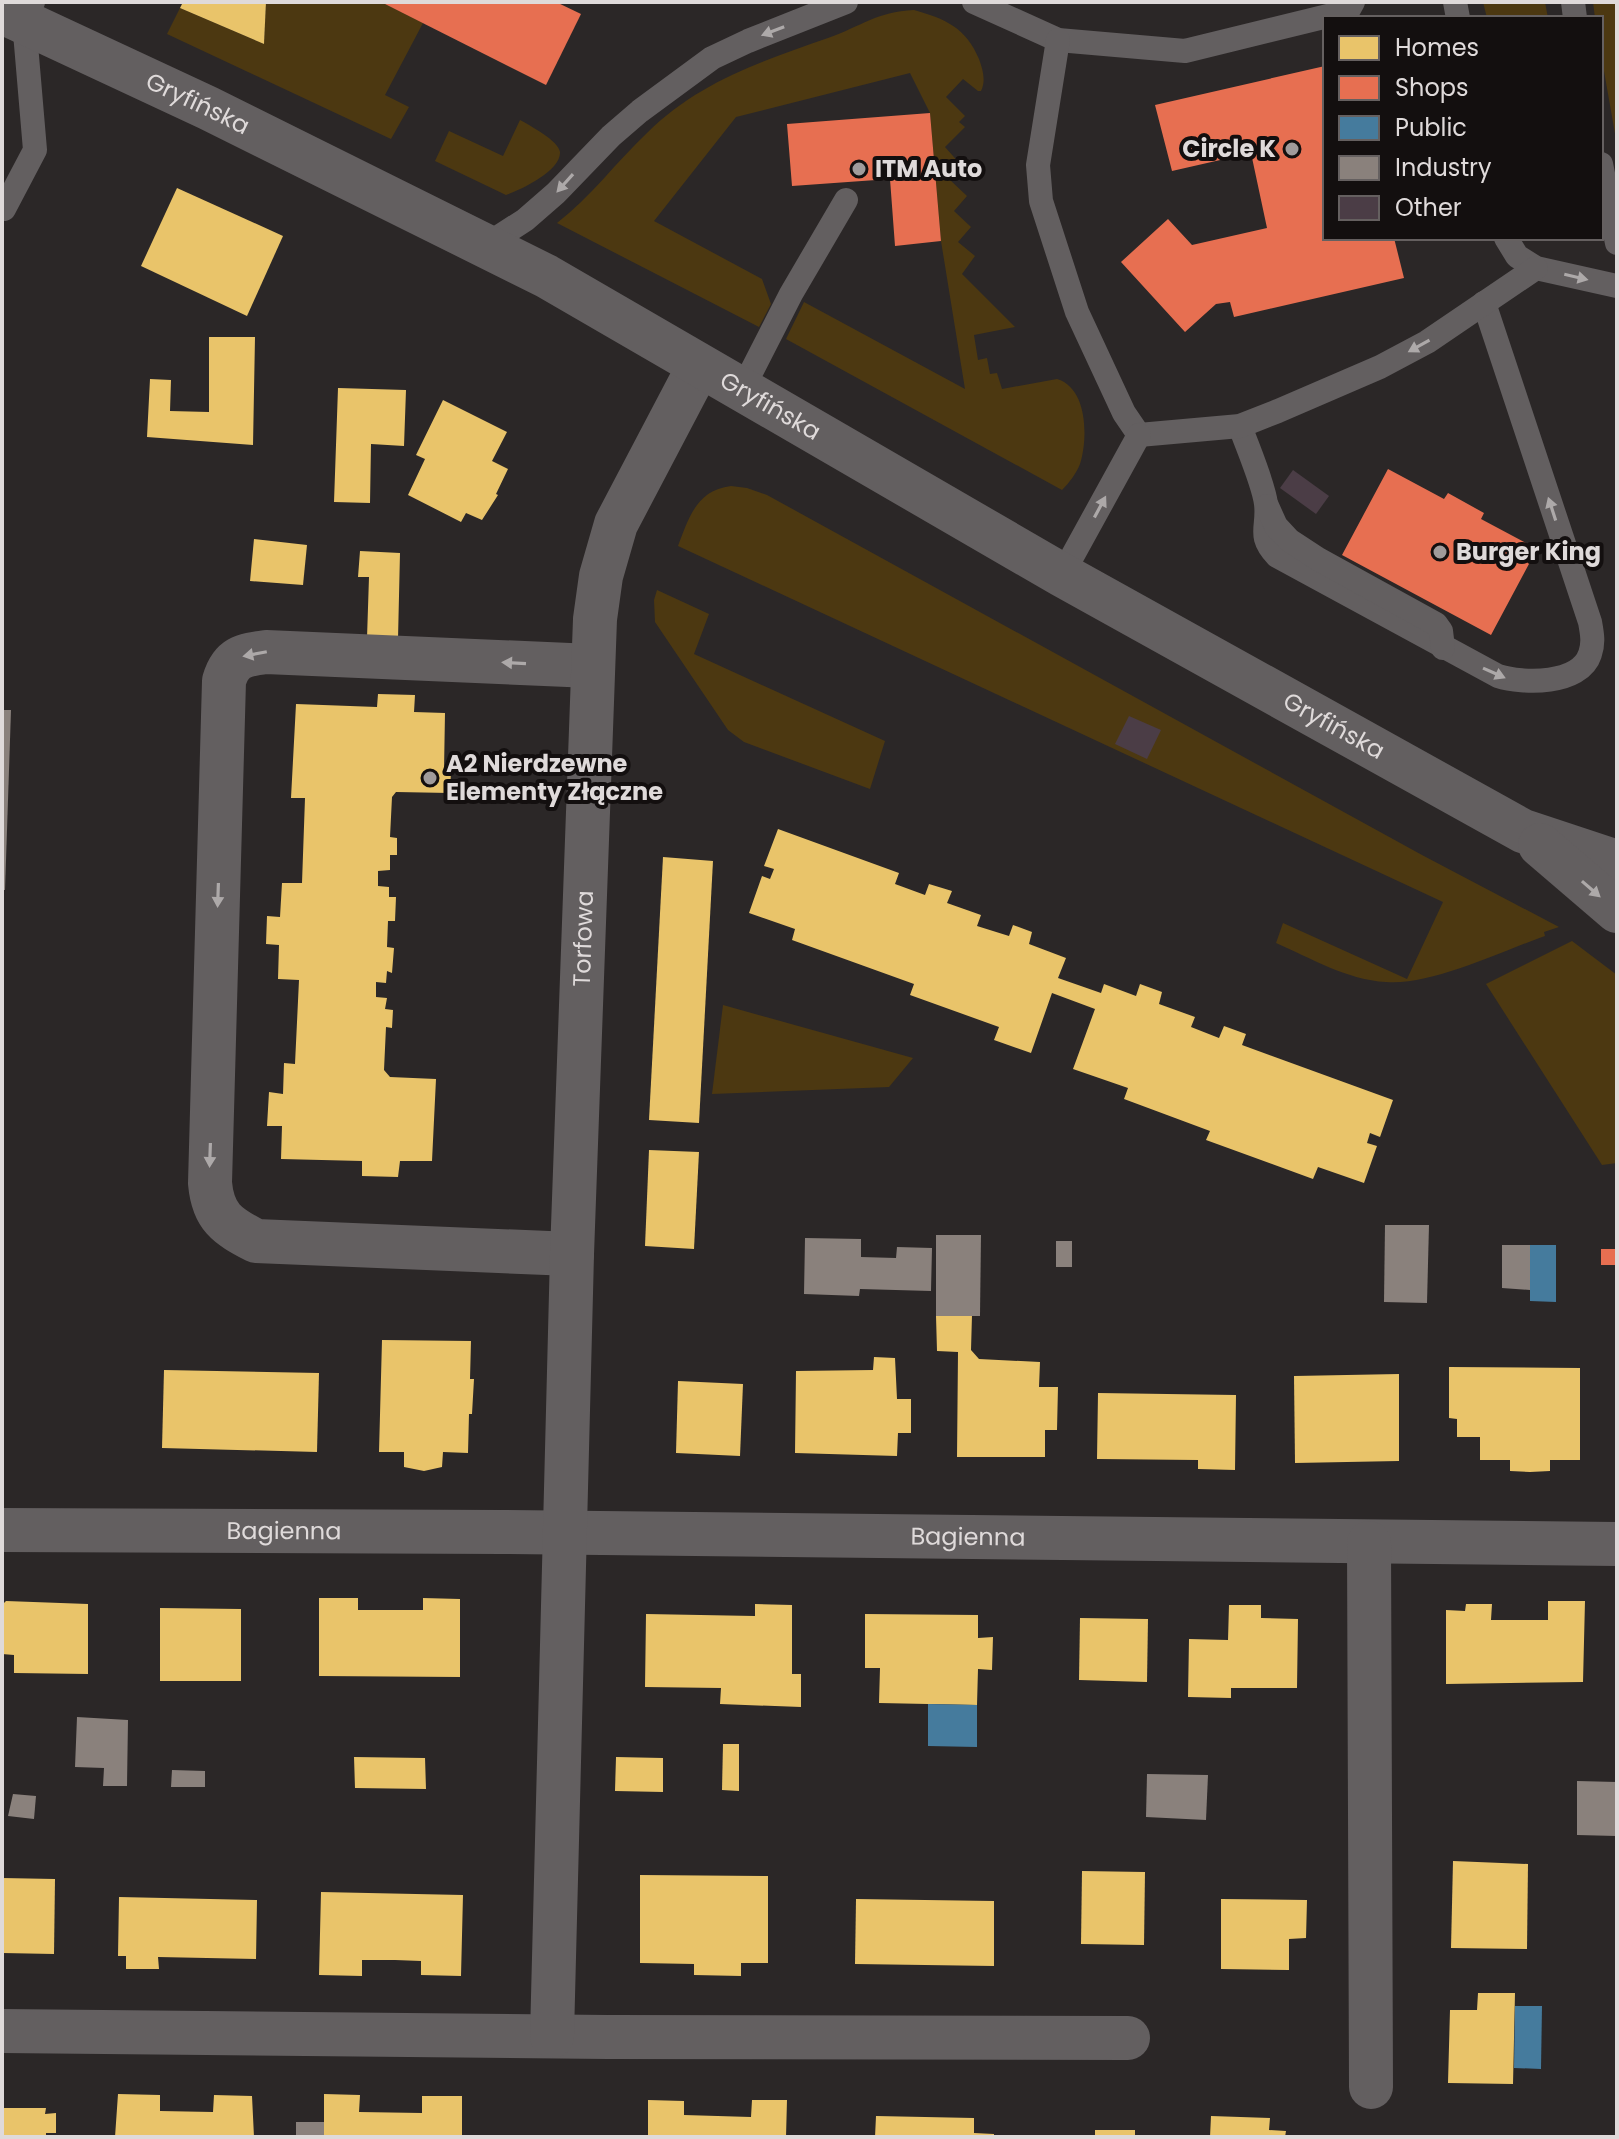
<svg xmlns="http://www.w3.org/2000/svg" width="1619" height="2139" font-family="Poppins,sans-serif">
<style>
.green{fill:#4c3811}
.homes{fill:#e9c46a}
.shops{fill:#e76f51}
.public{fill:#457b9d}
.industry{fill:#8a817c}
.building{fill:#4b3d46}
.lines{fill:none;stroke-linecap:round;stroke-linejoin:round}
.service{stroke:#635f60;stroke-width:24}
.minor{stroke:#635f60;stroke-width:44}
.tertiary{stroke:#635f60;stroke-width:44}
.oneway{fill:#ada9a9}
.poi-dot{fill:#a09b9b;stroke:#130f0f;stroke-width:3}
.labels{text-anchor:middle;stroke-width:8;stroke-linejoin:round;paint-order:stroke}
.street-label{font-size:24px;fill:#dfdada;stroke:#130f0f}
.poi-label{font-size:24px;font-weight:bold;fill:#dfdada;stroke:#130f0f;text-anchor:start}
</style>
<rect width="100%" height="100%" fill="#2b2727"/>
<g class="green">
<polygon points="266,2 381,2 423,23 385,95 409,107 391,139 167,34 180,8 264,44"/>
<polygon points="1483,2 1545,2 1548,18 1487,18"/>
<polygon points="1593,2 1617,2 1617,145 1601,54 1601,18 1595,18"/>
<path d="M914,10c32,9 52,18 65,49 4,11 7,22 2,32h-3l-15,-12 -17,18 19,19 -6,6 6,5 -20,20 16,18 -12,14 18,17 -13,15 17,16 -13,15 17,14 -13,18 53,53 -41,8 4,25 9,-2 3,16 7,-1 5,16 55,-10c31,9 31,60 23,85 -4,10 -11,19 -18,26l-276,-151 18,-37 161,87 -24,-148 -11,-128 -20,-40 -174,44 -82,104 108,58 9,25 -12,23 -202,-104c34,-26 59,-61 90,-90 51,-51 115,-72 181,-95 34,-12 48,-26 86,-28z"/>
<path d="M520,120c9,5 39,21 40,32 1,19 -40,38 -54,43l-71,-34 14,-30 54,25z"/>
<path d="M731,486l16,2 20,7 655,360 137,72 -15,5 1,4c-43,15 -114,50 -159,46 -39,-2 -75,-24 -110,-39l7,-20 124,56 36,-77 -765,-356c11,-29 19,-56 53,-60z"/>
<polygon points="657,590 709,614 694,654 885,741 870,789 744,742 728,730 655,622 654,600"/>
<polygon points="1572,941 1617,975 1617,1163 1602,1165 1486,984"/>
<polygon points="723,1005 913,1058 889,1087 712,1094"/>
</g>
<g class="homes">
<polygon points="183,2 266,2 264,44 180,8"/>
<polygon points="177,188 283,236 247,316 141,266"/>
<polygon points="209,337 255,337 253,445 147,437 150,379 171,380 170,411 209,412"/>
<polygon points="338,388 406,390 404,446 371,444 370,503 334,502"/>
<polygon points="443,400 507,432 492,461 508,469 496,494 498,495 482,520 466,513 461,522 408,495 425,459 416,455"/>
<polygon points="254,539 307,545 303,585 250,581"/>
<polygon points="360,551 400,553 398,639 367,638 369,577 358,577"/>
<polygon points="378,694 415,695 414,712 445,713 444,771 451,771 450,793 396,792 392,797 390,837 397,838 397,855 390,855 390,870 378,871 378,886 389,887 389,897 396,897 395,921 388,921 387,947 394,948 392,973 387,971 386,983 376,982 376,997 387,998 385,1009 393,1010 392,1028 386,1027 384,1070 390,1077 436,1079 432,1161 400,1161 398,1177 362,1176 362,1161 281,1159 282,1126 267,1126 269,1092 283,1094 284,1063 295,1064 299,980 278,979 279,945 266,944 267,916 280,917 282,883 302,883 305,798 291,798 296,704 377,707"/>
<polygon points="778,829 899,873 895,884 925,895 929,884 952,891 947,903 981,915 977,926 1009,936 1013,925 1032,932 1029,944 1066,958 1058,978 1101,993 1104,984 1136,996 1140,984 1162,992 1159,1004 1195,1017 1191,1027 1219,1038 1224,1026 1246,1034 1242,1045 1393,1100 1380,1137 1370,1133 1367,1143 1377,1146 1364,1183 1318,1167 1313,1179 1206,1140 1210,1131 1124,1099 1128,1088 1073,1069 1095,1009 1052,993 1031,1053 994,1040 999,1027 910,995 914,984 792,940 795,929 749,913 762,876 770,879 774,869 764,866"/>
<polygon points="663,857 713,861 699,1123 649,1120"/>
<polygon points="649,1150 699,1152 694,1249 645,1246"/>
<polygon points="972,1315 971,1350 979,1359 1040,1362 1039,1387 1058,1387 1057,1430 1045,1430 1045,1457 957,1457 958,1352 937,1351 936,1316"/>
<polygon points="382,1340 471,1341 470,1379 474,1379 472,1414 469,1414 468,1453 443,1452 442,1467 424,1471 404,1467 404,1452 379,1452"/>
<polygon points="874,1357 895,1358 897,1399 911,1399 911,1433 898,1433 897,1456 795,1453 796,1371 873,1370"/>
<polygon points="1449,1367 1580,1368 1580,1460 1550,1460 1550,1471 1530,1472 1510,1471 1510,1460 1480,1460 1480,1437 1457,1437 1457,1419 1449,1418"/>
<polygon points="164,1370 319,1373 317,1452 162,1448"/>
<polygon points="1399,1374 1399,1461 1295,1463 1294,1376"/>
<polygon points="678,1381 743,1384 740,1456 676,1453"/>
<polygon points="1098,1393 1236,1395 1235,1470 1198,1469 1198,1460 1097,1459"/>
<polygon points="319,1598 358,1598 358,1610 423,1610 423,1598 460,1599 460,1677 319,1676"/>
<polygon points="6,1601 88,1604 88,1674 14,1673 14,1655 2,1654 2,1605"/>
<polygon points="1548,1601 1585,1601 1583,1682 1446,1684 1446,1610 1465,1611 1466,1604 1492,1604 1491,1620 1548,1620"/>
<polygon points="755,1604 792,1605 792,1674 801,1674 801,1707 720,1704 721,1688 645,1687 646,1614 755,1616"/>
<polygon points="1229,1605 1261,1605 1261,1618 1298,1619 1297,1688 1231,1688 1231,1698 1188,1697 1189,1639 1228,1640"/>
<polygon points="160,1608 241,1609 241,1681 160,1681"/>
<polygon points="865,1614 978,1615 978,1638 993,1637 992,1670 978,1669 977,1705 879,1703 880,1668 865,1668"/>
<polygon points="1080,1618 1148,1619 1147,1682 1079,1680"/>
<polygon points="723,1744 739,1744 739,1791 722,1790"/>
<polygon points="354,1757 425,1758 426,1789 355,1788"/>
<polygon points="616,1757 663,1758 663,1792 615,1791"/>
<polygon points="1453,1861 1528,1864 1527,1949 1451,1948"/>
<polygon points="1082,1871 1145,1872 1144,1945 1081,1944"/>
<polygon points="640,1875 768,1876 768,1963 741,1963 741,1976 694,1975 694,1964 640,1963"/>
<polygon points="2,1878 55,1879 54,1954 2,1953"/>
<polygon points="321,1892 463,1895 461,1976 421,1975 421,1961 395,1960 362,1960 362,1976 319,1975"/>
<polygon points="119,1897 257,1900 256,1959 158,1957 159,1969 126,1969 126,1956 118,1956"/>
<polygon points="856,1899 994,1901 994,1966 855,1964"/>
<polygon points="1221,1899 1307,1900 1306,1938 1289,1939 1289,1970 1221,1969"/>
<polygon points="1478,1993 1515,1993 1513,2084 1448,2083 1450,2010 1477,2010"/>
<polygon points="118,2094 160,2095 160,2111 213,2112 214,2095 252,2096 254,2137 115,2137"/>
<polygon points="324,2094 360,2095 359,2112 422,2113 422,2096 462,2096 462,2137 324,2137"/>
<polygon points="648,2100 684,2101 684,2115 751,2117 752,2100 787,2100 786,2137 648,2137"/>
<polygon points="2,2108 46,2108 45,2114 56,2113 56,2133 46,2133 46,2137 2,2137"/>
<polygon points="876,2116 974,2118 974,2133 994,2134 994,2137 875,2137"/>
<polygon points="1211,2116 1270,2118 1269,2130 1286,2131 1285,2137 1210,2137"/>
<rect x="1095" y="2130" width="40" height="7"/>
</g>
<g class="shops">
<polygon points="381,2 556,2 581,14 546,85"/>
<polygon points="1325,66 1325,238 1394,238 1404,278 1234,317 1230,302 1216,304 1185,332 1121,262 1168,219 1192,245 1267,228 1251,153 1172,171 1155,105"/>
<polygon points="930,113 941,241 895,246 890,179 792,186 787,124"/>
<polygon points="1388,469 1444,499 1448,493 1484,513 1481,519 1537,549 1491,635 1342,555"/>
<rect x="1601" y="1249" width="16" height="16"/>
</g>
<g class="public">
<polygon points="1530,1245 1556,1245 1556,1302 1530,1301"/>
<polygon points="928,1704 977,1705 977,1747 928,1746"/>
<polygon points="1515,2006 1542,2006 1541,2069 1514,2068"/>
</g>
<g class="industry">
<polygon points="2,710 11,710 5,890 2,890"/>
<polygon points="1385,1225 1429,1225 1427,1303 1384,1302"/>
<polygon points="936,1235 981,1235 980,1316 936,1316"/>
<polygon points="805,1238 861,1239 861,1257 896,1258 897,1247 932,1248 931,1291 860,1289 859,1296 804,1294"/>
<rect x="1056" y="1241" width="16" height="26"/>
<polygon points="1502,1245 1530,1245 1530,1290 1502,1288"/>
<polygon points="77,1717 128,1720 127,1786 103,1786 104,1768 75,1767"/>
<polygon points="172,1770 205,1771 205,1787 171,1787"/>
<polygon points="1147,1774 1208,1775 1206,1820 1146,1817"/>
<polygon points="1577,1781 1617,1782 1616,1836 1577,1835"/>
<polygon points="13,1794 36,1796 34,1819 8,1816"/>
<rect x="296" y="2122" width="28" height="15"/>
</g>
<g class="building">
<polygon points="1293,470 1329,496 1316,514 1280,488"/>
<polygon points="1129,716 1161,730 1147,759 1115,744"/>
</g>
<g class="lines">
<g class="service">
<polyline points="974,2 1058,40 1185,51 1348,11 1353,2"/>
<polyline points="1455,2 1458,18"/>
<polyline points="1573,2 1575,18"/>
<polyline points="1058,40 1038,165 1041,201 1077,312 1124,413 1139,435"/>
<polyline points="1601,164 1617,243"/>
<polyline points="4,209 35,150 24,21 33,2"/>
<polyline points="1506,238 1517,256 1536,268 1617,286"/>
<polyline points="486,245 525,220 556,193 611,136 640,111 712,58 748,41 846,2"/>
<polyline points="742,390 791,294 846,200"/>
<path d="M1240,426c7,20 24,59 26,78 3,24 -9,31 11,52l221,120c25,8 82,9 92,-22 4,-11 2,-21 0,-32l-106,-319"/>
<polyline points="1139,435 1240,426 1278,411 1380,367 1427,342 1536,268"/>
<polyline points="1267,506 1276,526 1289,540 1318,559 1436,624 1441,631 1443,648"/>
<polyline points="1062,575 1139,435"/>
</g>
<g class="minor">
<path d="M572,1254l-316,-13c-29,-15 -43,-24 -46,-58l14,-502c7,-24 19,-26 42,-29l326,14"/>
<path id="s1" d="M2,1530l500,2 1115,12"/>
<polyline points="1369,1543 1371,2087"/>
<polyline points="2,2031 608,2037 1128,2038"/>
<path id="s2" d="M552,2036l20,-782 23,-635 6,-43 15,-52 83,-158"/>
</g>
<g class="tertiary">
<path id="s3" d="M2,12l206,96 338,168 516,299 461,256 94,31"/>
<polyline points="1540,845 1617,911"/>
</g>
</g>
<defs><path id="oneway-solid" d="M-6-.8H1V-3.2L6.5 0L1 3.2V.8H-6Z" transform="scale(2)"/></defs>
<g class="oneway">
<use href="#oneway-solid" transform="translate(773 31) rotate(159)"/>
<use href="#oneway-solid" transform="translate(565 183) rotate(132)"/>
<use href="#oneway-solid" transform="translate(1576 277) rotate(13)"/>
<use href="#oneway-solid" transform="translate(1419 346) rotate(151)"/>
<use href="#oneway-solid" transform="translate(1100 507) rotate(-62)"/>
<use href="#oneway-solid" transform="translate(1552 509) rotate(-108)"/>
<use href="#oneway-solid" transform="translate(255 654) rotate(169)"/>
<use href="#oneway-solid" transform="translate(514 663) rotate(-177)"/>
<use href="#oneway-solid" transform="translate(1494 673) rotate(24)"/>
<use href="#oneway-solid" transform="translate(1591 889) rotate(41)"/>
<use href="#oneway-solid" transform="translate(218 895) rotate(92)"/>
<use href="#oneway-solid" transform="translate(210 1155) rotate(92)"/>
</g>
<g class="poi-dot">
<circle cx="1292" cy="149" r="8"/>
<circle cx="859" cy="169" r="8"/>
<circle cx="1440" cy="552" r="8"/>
<circle cx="430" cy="778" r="8"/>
</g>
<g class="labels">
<g class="street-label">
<text dy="8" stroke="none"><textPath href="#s3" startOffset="216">Gryfińska</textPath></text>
<text dy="8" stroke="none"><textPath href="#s3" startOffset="864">Gryfińska</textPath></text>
<text dy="8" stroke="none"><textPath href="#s3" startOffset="1512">Gryfińska</textPath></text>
<text dy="8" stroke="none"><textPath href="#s2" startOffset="1098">Torfowa</textPath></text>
<text dy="8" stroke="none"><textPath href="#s1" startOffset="282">Bagienna</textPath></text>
<text dy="8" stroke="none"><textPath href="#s1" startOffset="966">Bagienna</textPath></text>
</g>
<g class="poi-label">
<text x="1276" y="157" text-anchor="end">Circle K</text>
<text x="875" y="177">ITM Auto</text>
<text x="1456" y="560">Burger King</text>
<text x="446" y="772">A2 Nierdzewne<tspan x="446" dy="28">Elementy Złączne</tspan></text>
</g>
</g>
<rect width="1619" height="2139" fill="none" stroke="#dfdada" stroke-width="8"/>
<rect x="1323" y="16" width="280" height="224" fill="#130f0f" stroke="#656060" stroke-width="2"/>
<rect x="1339" y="36" width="40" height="24" fill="#e9c46a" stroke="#656060" stroke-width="2"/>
<text x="1395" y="56" font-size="24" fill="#dfdada">Homes</text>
<rect x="1339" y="76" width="40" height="24" fill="#e76f51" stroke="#656060" stroke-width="2"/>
<text x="1395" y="96" font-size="24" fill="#dfdada">Shops</text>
<rect x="1339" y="116" width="40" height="24" fill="#457b9d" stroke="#656060" stroke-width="2"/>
<text x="1395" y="136" font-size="24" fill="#dfdada">Public</text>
<rect x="1339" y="156" width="40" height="24" fill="#8a817c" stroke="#656060" stroke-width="2"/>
<text x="1395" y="176" font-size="24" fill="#dfdada">Industry</text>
<rect x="1339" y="196" width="40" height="24" fill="#4b3d46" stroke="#656060" stroke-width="2"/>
<text x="1395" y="216" font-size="24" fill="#dfdada">Other</text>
</svg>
